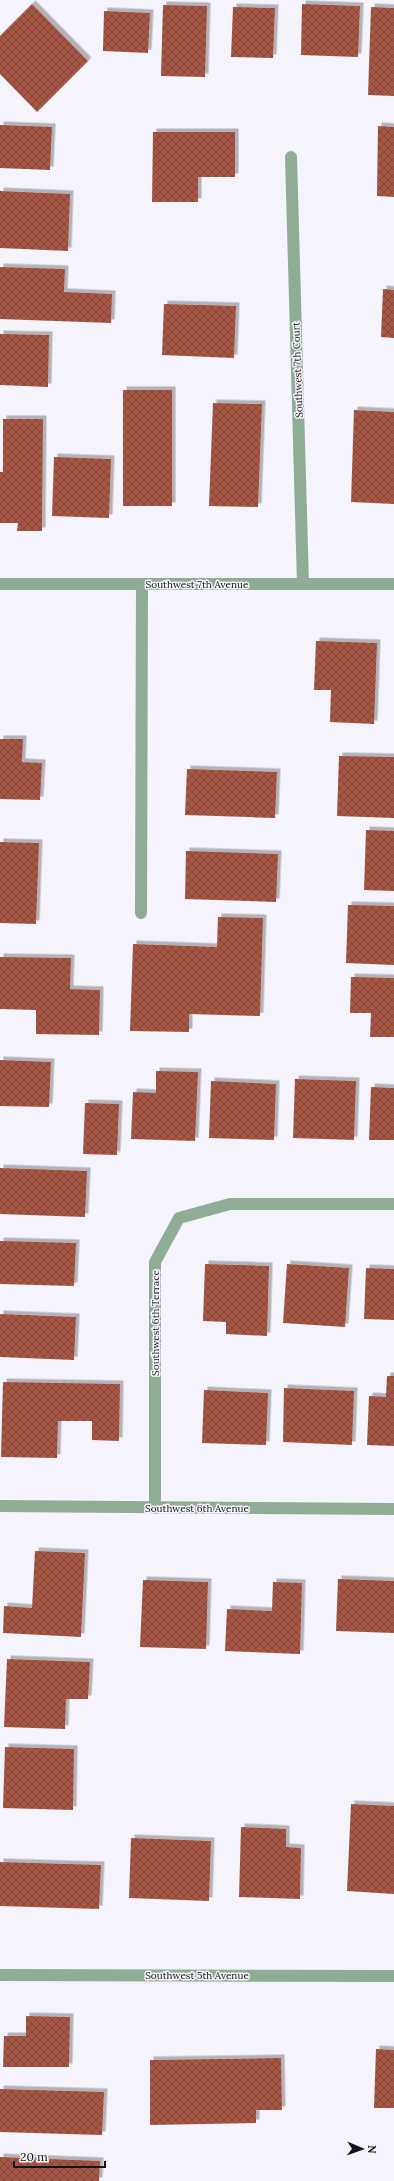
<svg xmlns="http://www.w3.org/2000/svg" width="394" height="2181" font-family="Lora,serif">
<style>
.building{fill:url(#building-cross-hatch);filter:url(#shadow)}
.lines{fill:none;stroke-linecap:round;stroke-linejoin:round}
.minor{stroke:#8fad95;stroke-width:12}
.labels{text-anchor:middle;stroke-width:3;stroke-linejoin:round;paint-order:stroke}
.street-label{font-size:10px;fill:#141316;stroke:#f5f3fb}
</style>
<defs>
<pattern id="building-cross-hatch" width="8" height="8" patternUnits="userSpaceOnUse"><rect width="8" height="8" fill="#a55744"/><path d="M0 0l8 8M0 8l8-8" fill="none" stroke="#854738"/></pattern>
<filter id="shadow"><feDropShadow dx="3.5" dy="-3.5" stdDeviation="0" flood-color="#0004"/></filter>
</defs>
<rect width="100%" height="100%" fill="#f5f3fb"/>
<g class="building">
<polygon points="32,4 88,61 37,112 0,74 0,36"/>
<polygon points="302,4 360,6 358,57 301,55"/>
<polygon points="163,5 207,6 205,77 161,76"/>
<polygon points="233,7 275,8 273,58 231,57"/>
<polygon points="371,7 394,8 394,96 368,95"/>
<polygon points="104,11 150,13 148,53 103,51"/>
<polygon points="0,125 52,127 50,170 0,168"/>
<polygon points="378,126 394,127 394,197 377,196"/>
<polygon points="153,132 235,132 235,177 198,177 198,202 152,202"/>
<polygon points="0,191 70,194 68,251 0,248"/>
<polygon points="0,267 65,269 64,292 112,294 111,323 0,319"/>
<polygon points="383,289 394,290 394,338 381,337"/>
<polygon points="164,304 236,306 234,358 162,355"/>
<polygon points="0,334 49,335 48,387 0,385"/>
<rect x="123" y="390" width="49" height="116"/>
<polygon points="213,403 262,404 258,507 209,506"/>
<polygon points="354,410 394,412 394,504 351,502"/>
<polygon points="3,419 43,419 42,531 17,531 18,523 0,523 0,472 3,472"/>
<polygon points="54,457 111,459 109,518 52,516"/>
<polygon points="316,641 377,643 374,724 330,722 331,690 314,690"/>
<polygon points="0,739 23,739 22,762 42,763 40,800 0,799"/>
<polygon points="339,756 394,757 394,818 337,816"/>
<polygon points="187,769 277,772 275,818 185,815"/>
<polygon points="366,830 394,831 394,891 364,890"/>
<polygon points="0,842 39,843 36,924 0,923"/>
<polygon points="186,851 278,854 276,902 185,899"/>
<polygon points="348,905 394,906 394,965 346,963"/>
<polygon points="218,917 263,918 260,1016 189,1014 189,1032 130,1031 133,944 217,947"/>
<polygon points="0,957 71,958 70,989 100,990 99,1035 36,1034 36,1010 0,1009"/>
<polygon points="351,977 394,978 394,1037 370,1037 371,1013 350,1013"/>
<polygon points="0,1060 51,1062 49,1107 0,1106"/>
<polygon points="156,1071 198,1072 195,1141 131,1139 133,1092 156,1093"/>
<polygon points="295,1079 356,1081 354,1140 293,1138"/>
<polygon points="211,1081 276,1084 274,1140 209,1138"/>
<polygon points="371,1087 394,1088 394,1140 369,1140"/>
<polygon points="85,1103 119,1104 117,1155 83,1154"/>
<polygon points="0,1168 87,1171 85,1217 0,1214"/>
<polygon points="0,1241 76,1243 74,1286 0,1284"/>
<polygon points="205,1264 269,1266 267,1336 226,1334 226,1322 203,1321"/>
<polygon points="287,1264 349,1268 345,1327 283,1323"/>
<polygon points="366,1268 394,1269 394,1320 364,1319"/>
<polygon points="0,1314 76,1317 74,1360 0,1357"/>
<polygon points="387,1376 394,1376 394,1446 367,1445 369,1396 386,1397"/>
<polygon points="3,1382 120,1384 119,1441 92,1440 92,1421 58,1421 57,1458 1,1457"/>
<polygon points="284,1388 354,1391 352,1445 283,1442"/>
<polygon points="204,1390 268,1393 266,1445 202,1443"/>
<polygon points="35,1551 85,1553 81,1637 3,1633 4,1606 32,1608"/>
<polygon points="338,1579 394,1581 394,1633 336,1631"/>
<polygon points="143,1580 208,1582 206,1649 140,1647"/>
<polygon points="273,1582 302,1583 300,1654 225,1651 227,1609 272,1611"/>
<polygon points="7,1659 90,1662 88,1699 66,1699 65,1729 4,1727"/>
<polygon points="5,1747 74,1749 73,1810 3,1808"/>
<polygon points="351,1804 394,1806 394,1894 347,1891"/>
<polygon points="241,1827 286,1829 286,1847 301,1848 300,1899 239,1897"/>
<polygon points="131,1838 211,1841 209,1901 129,1898"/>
<polygon points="0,1862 101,1865 99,1909 0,1906"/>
<polygon points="26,2016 70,2017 69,2067 3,2067 4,2036 26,2036"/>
<polygon points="376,2049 394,2050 394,2108 374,2108"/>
<polygon points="281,2058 282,2110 256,2110 256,2123 150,2125 150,2060"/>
<polygon points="0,2089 104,2092 102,2135 0,2132"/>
<polygon points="0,2157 100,2161 99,2181 0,2181"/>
</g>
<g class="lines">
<g class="minor">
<polyline points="291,157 303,584"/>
<polyline points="0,584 394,584"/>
<polyline points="141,913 142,584"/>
<polyline points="0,1506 394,1509"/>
<polyline points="155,1508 155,1262 179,1218 230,1204 394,1204"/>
<polyline points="0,1975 394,1976"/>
</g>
</g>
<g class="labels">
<g class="street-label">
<text transform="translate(297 370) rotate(-92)" y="4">Southwest 7th Court</text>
<text x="197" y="588">Southwest 7th Avenue</text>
<text transform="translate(155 1323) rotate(-90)" y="4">Southwest 6th Terrace</text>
<text x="197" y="1512">Southwest 6th Avenue</text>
<text x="197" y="1979">Southwest 5th Avenue</text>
</g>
</g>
<g transform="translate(362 2149) rotate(92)" stroke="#f5f3fb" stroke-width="3" paint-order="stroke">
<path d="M0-3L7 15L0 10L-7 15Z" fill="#141316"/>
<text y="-6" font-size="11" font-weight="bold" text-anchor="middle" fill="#141316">N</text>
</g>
<path d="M14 2161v6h91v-6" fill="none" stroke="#141316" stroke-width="2"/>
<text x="20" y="2161" font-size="12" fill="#141316" stroke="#f5f3fb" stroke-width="3" paint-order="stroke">20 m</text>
</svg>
